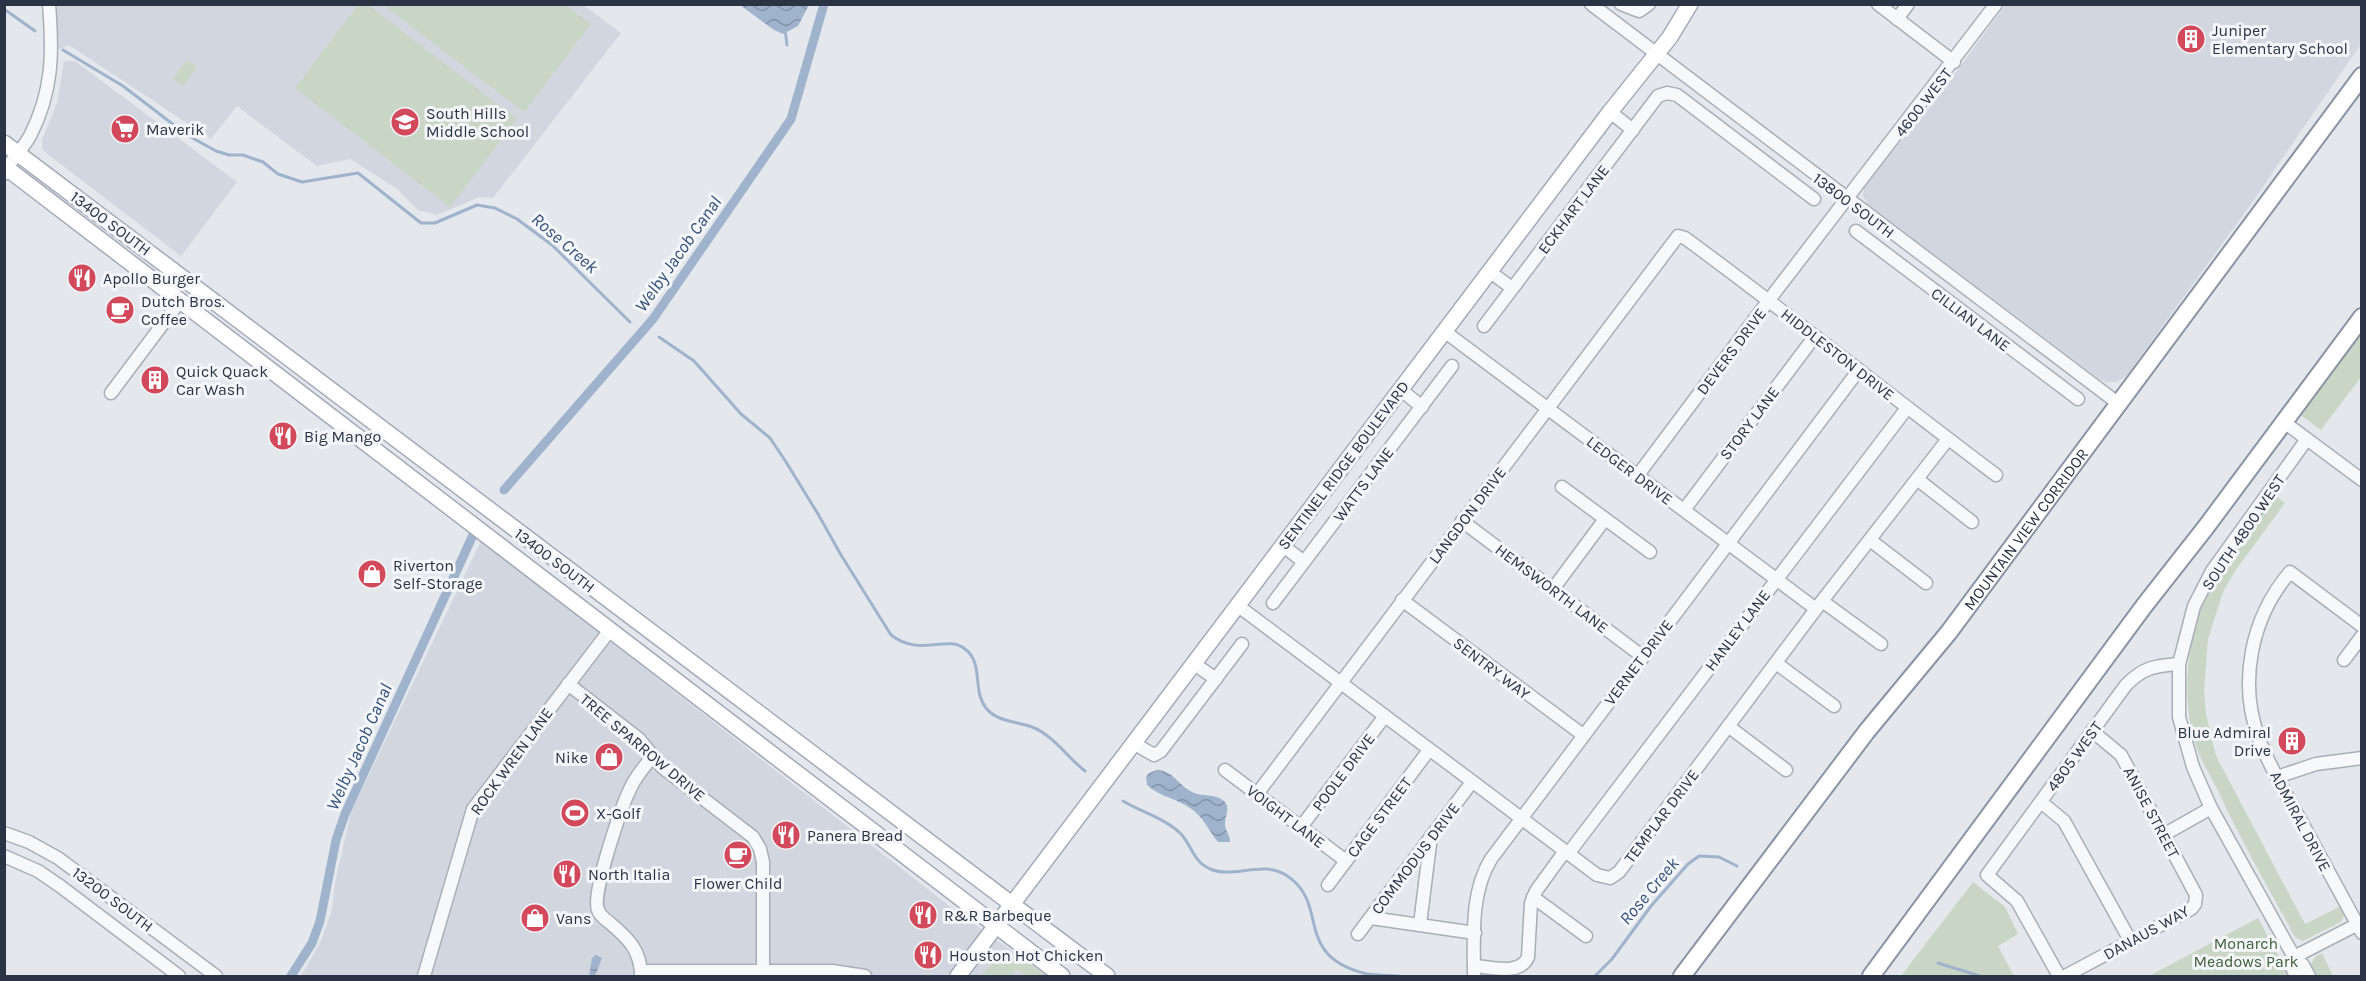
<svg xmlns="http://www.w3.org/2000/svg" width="2366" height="981" font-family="Karla,sans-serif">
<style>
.built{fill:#d2d6de}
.green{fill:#c9d6c5}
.water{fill:url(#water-waves)}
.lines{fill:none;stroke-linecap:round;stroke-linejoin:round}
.stream{stroke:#9fb4cc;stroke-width:3}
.canal{stroke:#9fb4cc;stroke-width:9}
.minor-casing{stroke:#a9aeb7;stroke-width:15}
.major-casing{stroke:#a3abb8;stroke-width:18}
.highway-casing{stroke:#8b94a3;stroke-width:20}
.minor{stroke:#f7f8fa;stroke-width:12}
.major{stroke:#fff;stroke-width:15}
.highway{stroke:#fff;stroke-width:16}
.labels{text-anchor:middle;stroke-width:6;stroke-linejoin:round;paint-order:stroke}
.poi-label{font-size:16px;fill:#2b3445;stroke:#f4f6f9;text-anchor:start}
.street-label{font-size:16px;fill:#2b3445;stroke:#f4f6f9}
.park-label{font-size:16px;fill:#3f6138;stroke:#f4f6f9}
.water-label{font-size:18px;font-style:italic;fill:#34527a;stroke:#f4f6f9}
</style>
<defs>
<pattern id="water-waves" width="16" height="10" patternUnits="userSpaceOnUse" patternTransform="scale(1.5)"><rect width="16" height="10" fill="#9fb4cc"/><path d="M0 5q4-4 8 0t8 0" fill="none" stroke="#8293a7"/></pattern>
</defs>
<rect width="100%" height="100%" fill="#e4e7ec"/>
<g class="built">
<polygon points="2006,4 2361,5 2361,44 2251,204 2127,375 2116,382 2106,382 2099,379 1869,205 1863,196 1864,188 1881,165 1932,105"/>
<polygon points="56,5 583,5 621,33 493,198 479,197 438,215 418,210 396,188 350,159 317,166 237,106 211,139 69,45 59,49"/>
<polygon points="64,61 75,61 237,182 181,256 46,153 42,148 42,140 57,103"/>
<polygon points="481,541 957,912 1048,976 301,976 321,941 332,910 335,883 351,812"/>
</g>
<g class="green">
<polygon points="358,5 368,5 517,119 450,207 295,88"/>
<polygon points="383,5 565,5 591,24 524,112"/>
<polygon points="187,60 197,67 183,86 173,79"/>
<polygon points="2361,330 2361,377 2321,430 2299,414"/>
<path d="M2273,494l12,9 -50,68 -12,21 -15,47 -4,51 2,24 10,42 89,168 36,-18c3,6 4,11 0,16l-38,19 -8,-4c-26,-48 -54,-96 -77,-146 -7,-15 -17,-30 -22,-45 -17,-52 -8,-118 17,-165 16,-31 40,-59 60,-87z"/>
<polygon points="1973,882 2005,907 2018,934 1998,946 2014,976 1901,976"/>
<polygon points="2258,918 2289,976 2149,976"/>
<polygon points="2322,953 2333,976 2315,976 2311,964 2315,957"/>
<polygon points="1010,954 1021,958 1046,976 1026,976 1016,969 1010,976 981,976 997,958 998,960 1010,958"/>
</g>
<g class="water">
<polygon points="740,5 809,5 798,26 783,34 774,30"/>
<path d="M1157,770c17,1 21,15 35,22 10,5 23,1 32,9 7,7 1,14 1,23 0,7 5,10 5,18h-12c-10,-12 -15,-26 -28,-34 -14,-10 -30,-11 -43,-23l-1,-8 3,-4z"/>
<polygon points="596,955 602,958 595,976 589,976 592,958"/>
</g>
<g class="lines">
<g class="stream">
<polyline points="4,9 35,31"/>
<polyline points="785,29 787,45"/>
<polyline points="63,50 123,86 187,135 216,151 229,155 243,155 263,162 278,174 302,182 358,173 421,223 435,223 477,205 495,208 517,219 552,245 630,322"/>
<path d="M659,337l35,24 47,53 29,24 16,24 32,52 23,41 50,80c30,23 55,-1 74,14 19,14 7,42 21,59 11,14 30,13 46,19 21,8 35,30 53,44"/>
<path d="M1123,801c18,11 44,18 59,34 10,12 12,27 28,34 25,10 52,-9 76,6 45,29 6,78 77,98 11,3 24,2 36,3"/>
<polyline points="1938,963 1980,976"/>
<polyline points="1595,976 1612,959 1651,906 1688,864 1699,856 1719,857 1737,866"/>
</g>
<g class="canal">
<polyline points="504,490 653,319 791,119 824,4"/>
<polyline points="291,976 312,943 320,921 336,840 345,814 473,535"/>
</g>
<g class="minor-casing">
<g id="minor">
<polyline points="1591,4 2119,404"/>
<polyline points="1621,4 1639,11 1649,4"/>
<polyline points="1878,4 1954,62"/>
<polyline points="1897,19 1908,4"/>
<polyline points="1610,112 1633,130"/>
<path d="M4,174c6,-14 19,-25 26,-38 23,-45 23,-83 19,-132"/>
<polyline points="1856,231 2078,399"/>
<polyline points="1489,271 1512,288"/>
<polyline points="1484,326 1658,96 1667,93 1677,95 1814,199"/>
<polyline points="1444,331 1816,609"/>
<polyline points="1400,389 1422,407"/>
<polyline points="111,393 180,301"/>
<polyline points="2284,422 2362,480"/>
<polyline points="2307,439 2212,571 2194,606 2179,664 2179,717 2193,767 2211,808 2294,957 2303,965 2309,976"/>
<polyline points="1638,475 1769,300 1996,4"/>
<polyline points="1917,479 1972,522"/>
<polyline points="1562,487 1650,552"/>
<polyline points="1684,510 1815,336"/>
<polyline points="1462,521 1642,656"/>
<polyline points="1870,540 1926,583"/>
<polyline points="1282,545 1304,562"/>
<polyline points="1553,589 1605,519"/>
<polyline points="1402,600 1583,735"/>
<polyline points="1822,601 1881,644"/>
<polyline points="1273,603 1452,366"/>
<polyline points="1237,605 1597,875 1610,878 1619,872 1822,601 1948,439"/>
<path d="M2362,626l-72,-54c-39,46 -52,110 -31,167 11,29 27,55 42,82 20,37 41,75 61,112"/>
<polyline points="2344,660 2362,636"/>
<polyline points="1193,663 1216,679"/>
<polyline points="1776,663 1834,706"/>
<polyline points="568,684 639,739 662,767 753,837 760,849 763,862 763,976"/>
<polyline points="1728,726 1786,770"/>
<polyline points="1133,743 1154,755 1161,751 1242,644"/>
<polyline points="1225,770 1346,861"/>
<polyline points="2277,777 2316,764 2362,758"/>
<path d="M1257,794l421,-558 7,2c105,77 207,159 311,237"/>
<polyline points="2041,802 2064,821 2131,942"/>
<polyline points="1301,827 1385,716"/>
<polyline points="4,833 29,842 58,858 216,976"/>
<polyline points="2165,834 2211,808"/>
<polyline points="1568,854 1907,408"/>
<polyline points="4,856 38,871 60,886 179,976"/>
<polyline points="1328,885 1429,750"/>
<polyline points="1533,897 1586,936"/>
<polyline points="1371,918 1475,933"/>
<polyline points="1420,924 1431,836"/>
<polyline points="1358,934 1472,782"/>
<polyline points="2294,957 2362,922"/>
<polyline points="2294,957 2293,970 2296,976"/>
<path d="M1474,966c17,1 46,10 54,-9l3,-54 5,-12 29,-40"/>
<polyline points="641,971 832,971 865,976"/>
<polyline points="424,976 473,809 610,630"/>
<path d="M641,976c0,-25 -12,-37 -31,-53 -4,-3 -10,-7 -12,-13 -7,-16 24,-105 33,-123 5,-11 14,-21 21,-30"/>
<path d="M1474,976c0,-39 -4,-83 17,-117l367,-488"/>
<path d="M2059,976l-42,-75 -30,-26 139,-190c18,-18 28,-19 53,-21"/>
<polyline points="2065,976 2191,909 2195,904 2196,895 2121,755 2092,731"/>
</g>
</g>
<g class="major-casing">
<g id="major">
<polyline points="4,143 1107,976"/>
<polyline points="4,166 1062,976"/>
<polyline points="958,976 1610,112 1670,37 1690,4"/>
</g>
</g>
<g class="highway-casing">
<g id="highway">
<path id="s1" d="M1682,976l185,-245 82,-99 413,-556"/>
<polyline points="1871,976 2144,606 2206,527 2362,317"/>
</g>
</g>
<use href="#minor" class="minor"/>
<use href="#major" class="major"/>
<use href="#highway" class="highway"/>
</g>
<defs>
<g id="building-disc" transform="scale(1.5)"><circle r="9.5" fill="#d1495b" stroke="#f4f6f9"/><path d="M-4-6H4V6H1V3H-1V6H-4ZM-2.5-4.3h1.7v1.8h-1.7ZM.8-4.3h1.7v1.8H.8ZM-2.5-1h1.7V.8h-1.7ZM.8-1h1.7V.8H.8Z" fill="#fff"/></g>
<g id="school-disc" transform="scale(1.5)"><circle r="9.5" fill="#d1495b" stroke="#f4f6f9"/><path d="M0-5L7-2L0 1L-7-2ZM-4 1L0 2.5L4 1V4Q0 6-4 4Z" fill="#fff"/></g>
<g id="supermarket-disc" transform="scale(1.5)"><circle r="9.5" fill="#d1495b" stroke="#f4f6f9"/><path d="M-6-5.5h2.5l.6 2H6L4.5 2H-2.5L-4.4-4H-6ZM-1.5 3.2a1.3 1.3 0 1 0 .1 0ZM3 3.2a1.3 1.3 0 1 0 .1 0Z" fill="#fff"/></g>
<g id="restaurant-disc" transform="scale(1.5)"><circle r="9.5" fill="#d1495b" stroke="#f4f6f9"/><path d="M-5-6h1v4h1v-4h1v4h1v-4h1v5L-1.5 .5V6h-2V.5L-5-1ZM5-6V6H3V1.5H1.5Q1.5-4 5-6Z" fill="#fff"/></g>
<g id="cafe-disc" transform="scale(1.5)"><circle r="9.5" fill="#d1495b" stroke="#f4f6f9"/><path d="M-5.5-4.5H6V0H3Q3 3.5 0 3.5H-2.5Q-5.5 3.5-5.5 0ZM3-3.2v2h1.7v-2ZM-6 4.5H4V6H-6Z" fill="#fff"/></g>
<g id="shop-disc" transform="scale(1.5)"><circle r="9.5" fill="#d1495b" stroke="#f4f6f9"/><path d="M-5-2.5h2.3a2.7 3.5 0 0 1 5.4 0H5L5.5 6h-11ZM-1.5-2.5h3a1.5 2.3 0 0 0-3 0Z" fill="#fff"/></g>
<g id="stadium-disc" transform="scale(1.5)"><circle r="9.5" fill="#d1495b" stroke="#f4f6f9"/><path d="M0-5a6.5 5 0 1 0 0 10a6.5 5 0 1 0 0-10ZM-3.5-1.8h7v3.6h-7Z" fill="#fff"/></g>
</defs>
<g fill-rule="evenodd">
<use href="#building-disc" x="2191" y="39"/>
<use href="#school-disc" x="405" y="122"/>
<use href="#supermarket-disc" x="125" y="129"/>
<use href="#restaurant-disc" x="82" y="278"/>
<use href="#cafe-disc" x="120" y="310"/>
<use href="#building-disc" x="155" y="380"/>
<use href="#restaurant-disc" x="283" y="436"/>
<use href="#shop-disc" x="372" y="574"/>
<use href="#building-disc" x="2292" y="741"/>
<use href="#shop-disc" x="609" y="757"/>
<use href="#stadium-disc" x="575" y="813"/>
<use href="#restaurant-disc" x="786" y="835"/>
<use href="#cafe-disc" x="738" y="855"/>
<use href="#restaurant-disc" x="567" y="874"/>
<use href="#restaurant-disc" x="923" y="915"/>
<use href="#shop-disc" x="535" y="918"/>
<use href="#restaurant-disc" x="928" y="955"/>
</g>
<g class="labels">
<g class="poi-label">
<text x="2212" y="36">Juniper<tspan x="2212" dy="18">Elementary School</tspan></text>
<text x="426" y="119">South Hills<tspan x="426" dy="18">Middle School</tspan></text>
<text x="146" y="135">Maverik</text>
<text x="103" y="284">Apollo Burger</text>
<text x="141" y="307">Dutch Bros.<tspan x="141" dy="18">Coffee</tspan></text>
<text x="176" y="377">Quick Quack<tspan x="176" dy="18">Car Wash</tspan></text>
<text x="304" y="442">Big Mango</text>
<text x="393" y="571">Riverton<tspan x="393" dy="18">Self-Storage</tspan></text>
<text x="2271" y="738" text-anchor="end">Blue Admiral<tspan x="2271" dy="18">Drive</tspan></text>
<text x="588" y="763" text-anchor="end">Nike</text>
<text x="596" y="819">X-Golf</text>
<text x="807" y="841">Panera Bread</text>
<text x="588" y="880">North Italia</text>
<text x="738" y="889" text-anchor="middle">Flower Child</text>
<text x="944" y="921">R&amp;R Barbeque</text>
<text x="556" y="924">Vans</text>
<text x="949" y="961">Houston Hot Chicken</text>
</g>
<g class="street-label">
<text transform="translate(1923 102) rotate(-52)" y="6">4600 WEST</text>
<text transform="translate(1854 205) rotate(37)" y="6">13800 SOUTH</text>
<text transform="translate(1573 209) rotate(-53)" y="6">ECKHART LANE</text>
<text transform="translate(111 223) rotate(37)" y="6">13400 SOUTH</text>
<text transform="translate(1971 319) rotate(37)" y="6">CILLIAN LANE</text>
<text transform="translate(1731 351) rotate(-53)" y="6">DEVERS DRIVE</text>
<text transform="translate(1838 354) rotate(38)" y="6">HIDDLESTON DRIVE</text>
<text transform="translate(1749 423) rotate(-53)" y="6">STORY LANE</text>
<text transform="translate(1343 465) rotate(-53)" y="6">SENTINEL RIDGE BOULEVARD</text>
<text transform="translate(1630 470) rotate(37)" y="6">LEDGER DRIVE</text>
<text transform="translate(1363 484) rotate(-53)" y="6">WATTS LANE</text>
<text transform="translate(1467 515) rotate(-53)" y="6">LANGDON DRIVE</text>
<text dy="6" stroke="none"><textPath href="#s1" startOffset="564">MOUNTAIN VIEW CORRIDOR</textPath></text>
<text transform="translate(2243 532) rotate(-56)" y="6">SOUTH 4800 WEST</text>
<text transform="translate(555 560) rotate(37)" y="6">13400 SOUTH</text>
<text transform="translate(1552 588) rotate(37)" y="6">HEMSWORTH LANE</text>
<text transform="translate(1737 630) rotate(-53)" y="6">HANLEY LANE</text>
<text transform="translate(1638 662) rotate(-53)" y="6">VERNET DRIVE</text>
<text transform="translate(1492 668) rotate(37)" y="6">SENTRY WAY</text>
<text transform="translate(643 747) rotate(40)" y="6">TREE SPARROW DRIVE</text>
<text transform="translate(2074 756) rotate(-54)" y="6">4805 WEST</text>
<text transform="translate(511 761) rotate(-54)" y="6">ROCK WREN LANE</text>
<text transform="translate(1343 772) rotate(-53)" y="6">POOLE DRIVE</text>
<text transform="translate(2152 812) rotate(62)" y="6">ANISE STREET</text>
<text transform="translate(1286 816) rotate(37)" y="6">VOIGHT LANE</text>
<text transform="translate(1661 816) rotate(-53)" y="6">TEMPLAR DRIVE</text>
<text transform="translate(1379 817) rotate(-53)" y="6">CAGE STREET</text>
<text transform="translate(2301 821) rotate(62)" y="6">ADMIRAL DRIVE</text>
<text transform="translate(1415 858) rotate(-53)" y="6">COMMODUS DRIVE</text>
<text transform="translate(113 899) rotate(37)" y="6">13200 SOUTH</text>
<text transform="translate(2146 932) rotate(-29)" y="6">DANAUS WAY</text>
</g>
<g class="park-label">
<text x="2246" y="949">Monarch<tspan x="2246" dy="18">Meadows Park</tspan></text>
</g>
<g class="water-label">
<text transform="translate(565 243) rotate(41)" y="6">Rose Creek</text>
<text transform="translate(678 254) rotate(-55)" y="6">Welby Jacob Canal</text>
<text transform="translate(359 747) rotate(-66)" y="6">Welby Jacob Canal</text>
<text transform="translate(1649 891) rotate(-50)" y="6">Rose Creek</text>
</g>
</g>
<rect width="2366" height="981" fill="none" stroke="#2b3445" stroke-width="12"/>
</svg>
